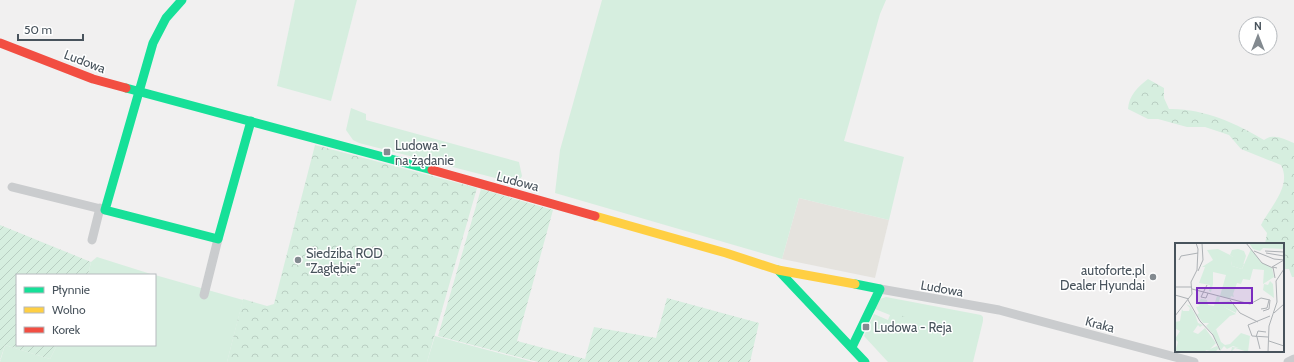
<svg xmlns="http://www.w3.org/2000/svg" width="1294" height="362" font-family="Cabin,sans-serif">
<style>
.commercial{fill:#e5e3de}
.grass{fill:#d6eedf}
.forest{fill:url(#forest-crowns)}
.park{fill:url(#park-tufts)}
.garden{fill:url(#garden-furrows)}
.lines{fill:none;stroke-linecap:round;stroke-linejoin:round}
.street{stroke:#caccce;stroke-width:9}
.fast{stroke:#16e098;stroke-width:9}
.slow{stroke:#ffcf43;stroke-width:9}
.jam{stroke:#f24e42;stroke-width:9}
.poi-dot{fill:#838a90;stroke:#fff;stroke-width:1.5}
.labels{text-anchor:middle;stroke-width:3;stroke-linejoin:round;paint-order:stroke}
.street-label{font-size:13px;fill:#48535c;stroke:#fff}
.poi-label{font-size:13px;fill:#48535c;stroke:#fff;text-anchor:start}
.inset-road{fill:none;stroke:#adb1b5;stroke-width:1}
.view{fill:#7b2cbf;fill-opacity:0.15;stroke:#7b2cbf;stroke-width:2}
.inset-edge{fill:none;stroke:#48535c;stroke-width:2}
</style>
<defs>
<pattern id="forest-crowns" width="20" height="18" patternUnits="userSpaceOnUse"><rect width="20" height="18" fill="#d6eedf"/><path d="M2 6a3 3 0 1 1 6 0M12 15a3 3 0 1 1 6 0" fill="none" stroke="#b9cec2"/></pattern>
<pattern id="park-tufts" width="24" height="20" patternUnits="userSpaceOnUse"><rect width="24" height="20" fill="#d6eedf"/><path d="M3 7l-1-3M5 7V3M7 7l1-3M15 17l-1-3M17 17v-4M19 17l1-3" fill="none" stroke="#b9cec2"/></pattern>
<pattern id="garden-furrows" width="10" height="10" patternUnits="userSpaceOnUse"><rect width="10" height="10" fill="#d6eedf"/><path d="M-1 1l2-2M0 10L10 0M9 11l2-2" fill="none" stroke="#b9cec2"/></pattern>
</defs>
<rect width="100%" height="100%" fill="#f1f0f0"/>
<polygon class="commercial" points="799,198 889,220 875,278 782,259"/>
<g class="grass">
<polygon points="295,0 357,0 331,101 277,86"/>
<polygon points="602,0 886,0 880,14 844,141 904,157 889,220 799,198 782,259 555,193 560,150"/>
<polygon points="351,108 366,114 366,120 519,162 522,176 519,181 515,183 359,143 353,140 346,130"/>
<polygon points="97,257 154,275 88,275 91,262"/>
<polygon points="155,275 243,300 227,362 0,362 5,345 50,359 57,345 155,345"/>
<polygon points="886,297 981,315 983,317 983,321 973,362 888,362 864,336 874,314 888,320 890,315 875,309 880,299"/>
<polygon points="435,336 533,362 427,362"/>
</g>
<g class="forest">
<path d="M1148,79l16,9v10l5,11c33,-1 67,14 95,31 10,-7 19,-1 30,3v134h-2l-3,-8h-6v-25h-18l2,-11 -6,-8c10,-19 31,-39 20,-60l-40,-16 -12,-14 -24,-8h-18l-29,-8h-10l-20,-10c1,-14 10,-22 20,-30z"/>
<polygon points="315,145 477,188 427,362 227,362 243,299 267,306 274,304"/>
</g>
<polygon class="park" points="894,312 909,319 903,333 887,327"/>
<g class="garden">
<polygon points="481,189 553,210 517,341 585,359 594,327 656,338 667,298 759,323 750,362 538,362 438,336"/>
<polygon points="0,225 91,262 88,275 17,275 17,345 57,345 50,359 5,345 0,360"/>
</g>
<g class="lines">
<g class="street">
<polyline points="12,187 105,210"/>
<polyline points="92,240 100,208"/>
<polyline points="880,289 999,310 1194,362"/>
<polyline points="204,295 218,239"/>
<polyline points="1288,362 1294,359"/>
</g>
<g class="fast">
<polyline points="182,0 166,18 153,43 105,210 218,239 251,121"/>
<polyline points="126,88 432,170"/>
<polyline points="778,270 865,362"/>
<polyline points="852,347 880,289 855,284"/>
</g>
<polyline class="slow" points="595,216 726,253 778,270 855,284"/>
<g class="jam">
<polyline points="0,43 93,79 126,88"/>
<polyline points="432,170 595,216"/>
</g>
</g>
<g class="poi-dot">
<rect x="383" y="148" width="8" height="8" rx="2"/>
<circle cx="298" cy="260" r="4"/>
<circle cx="1153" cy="277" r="4"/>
<rect x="862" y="323" width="8" height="8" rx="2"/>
</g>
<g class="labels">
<g class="street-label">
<text transform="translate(85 61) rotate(21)" y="5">Ludowa</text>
<text transform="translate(518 181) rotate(15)" y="5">Ludowa</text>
<text transform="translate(942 288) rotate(10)" y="5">Ludowa</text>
<text transform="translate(1100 324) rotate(15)" y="5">Kraka</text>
</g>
<g class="poi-label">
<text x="395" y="150">Ludowa -<tspan x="395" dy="15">na żądanie</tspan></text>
<text x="306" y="258">Siedziba ROD<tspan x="306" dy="15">"Zagłębie"</tspan></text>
<text x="1145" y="275" text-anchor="end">autoforte.pl<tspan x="1145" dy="15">Dealer Hyundai</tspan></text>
<text x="874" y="332">Ludowa - Reja</text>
</g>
</g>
<g transform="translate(1175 243)">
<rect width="109" height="109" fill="#f1f0f0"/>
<path d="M43,6l12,6 2,11 10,3 9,-20 10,13 11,6 2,9 -11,7 1,-14 -11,-1 -3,11 -7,-1 -2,5 -4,-1 -4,11 1,3 -3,-1 -1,3 -10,-3 6,-21 -13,-3v12l-2,8 -2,-1 1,-6 -11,-2 6,-16h-3l11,-7 -6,-10zM26,56l6,1 1,5 6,1 1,-4 10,2 -1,3 12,7 -6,2 -18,17 -6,-7 3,-3h-6l-6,-8 2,-2 -3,-6 4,-1 -3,-2zM11,61l4,2 5,8 3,9 5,2 -3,2 -2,-2 -5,7 5,2 7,-6 11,15 -6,6 7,-3 5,6 -4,-3 -3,3 -9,-2 -1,2h-30l3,-10 -3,-3 5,-8 -4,-2 -1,-7 5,-1 2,-12 1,2h6l1,-3z" fill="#d6eedf"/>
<path d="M74,0h35v6l-21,-1 -3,3 -7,-2zM41,11l14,1 14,9 -2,5 -10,-3 -1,-5h-13zM95,38l3,3 1,14 -11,-8 1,-6 4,1zM41,86l5,13 4,3 5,-1 11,-11 9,3 -2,16 -13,-4 -4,4 1,-5 7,1 -6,-2 -6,3 -3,-3 -3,4 -9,-17z" fill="#d6eedf"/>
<path d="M63,6l6,2 2,5 -3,9 -10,-4v-4l-3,-2 2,-5z" fill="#d6eedf"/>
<path d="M42,53l3,1 -1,5 10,-1 8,7 -1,5 -12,-6v-3l-9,-2z" fill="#d6eedf"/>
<path class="inset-road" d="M71,0l16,20 11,5M79,8l20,8 10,1M90,8l19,1M91,10l18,3M4,17l2,-4 17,-3M97,24l12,-7M23,28l5,-11 -1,-17M100,35l-2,-11 4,1M32,42l-6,12 5,1 2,-5M0,44h17M17,46l58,15 11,-6 9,2 -1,9 -6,2M0,52l14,4M13,57l12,21 13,14 7,15M55,57l10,13 18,9M86,66l6,-1 2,-8M99,70l10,-9M0,73l17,-22 -1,-12 6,-12 1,-21 -2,-6M81,94l2,-6 8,1M82,94l3,12M93,94l-16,-1 -4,-11 22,-9M94,98l15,5M93,109l1,-26 8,-24 -1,-21 8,-12"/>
<path class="view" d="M22,45h55v15h-55z"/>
<rect width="109" height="109" class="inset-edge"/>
</g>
<rect x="16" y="274" width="140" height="72" fill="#ffffff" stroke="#b6babe"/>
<rect x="24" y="287" width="20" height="6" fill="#16e098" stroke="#b6babe"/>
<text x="52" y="294" font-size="12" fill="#48535c">Płynnie</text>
<rect x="24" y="307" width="20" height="6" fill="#ffcf43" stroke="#b6babe"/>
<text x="52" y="314" font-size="12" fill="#48535c">Wolno</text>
<rect x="24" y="327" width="20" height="6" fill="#f24e42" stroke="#b6babe"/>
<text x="52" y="334" font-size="12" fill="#48535c">Korek</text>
<g transform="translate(1258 36)"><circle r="19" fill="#ffffff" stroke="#b6babe"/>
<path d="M0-3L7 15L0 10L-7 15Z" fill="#838a90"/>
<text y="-6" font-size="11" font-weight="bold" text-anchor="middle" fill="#48535c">N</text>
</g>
<path d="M18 34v6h65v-6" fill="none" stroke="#48535c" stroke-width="2"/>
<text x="24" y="34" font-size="12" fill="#48535c" stroke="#ffffff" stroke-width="3" paint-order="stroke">50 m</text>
</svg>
